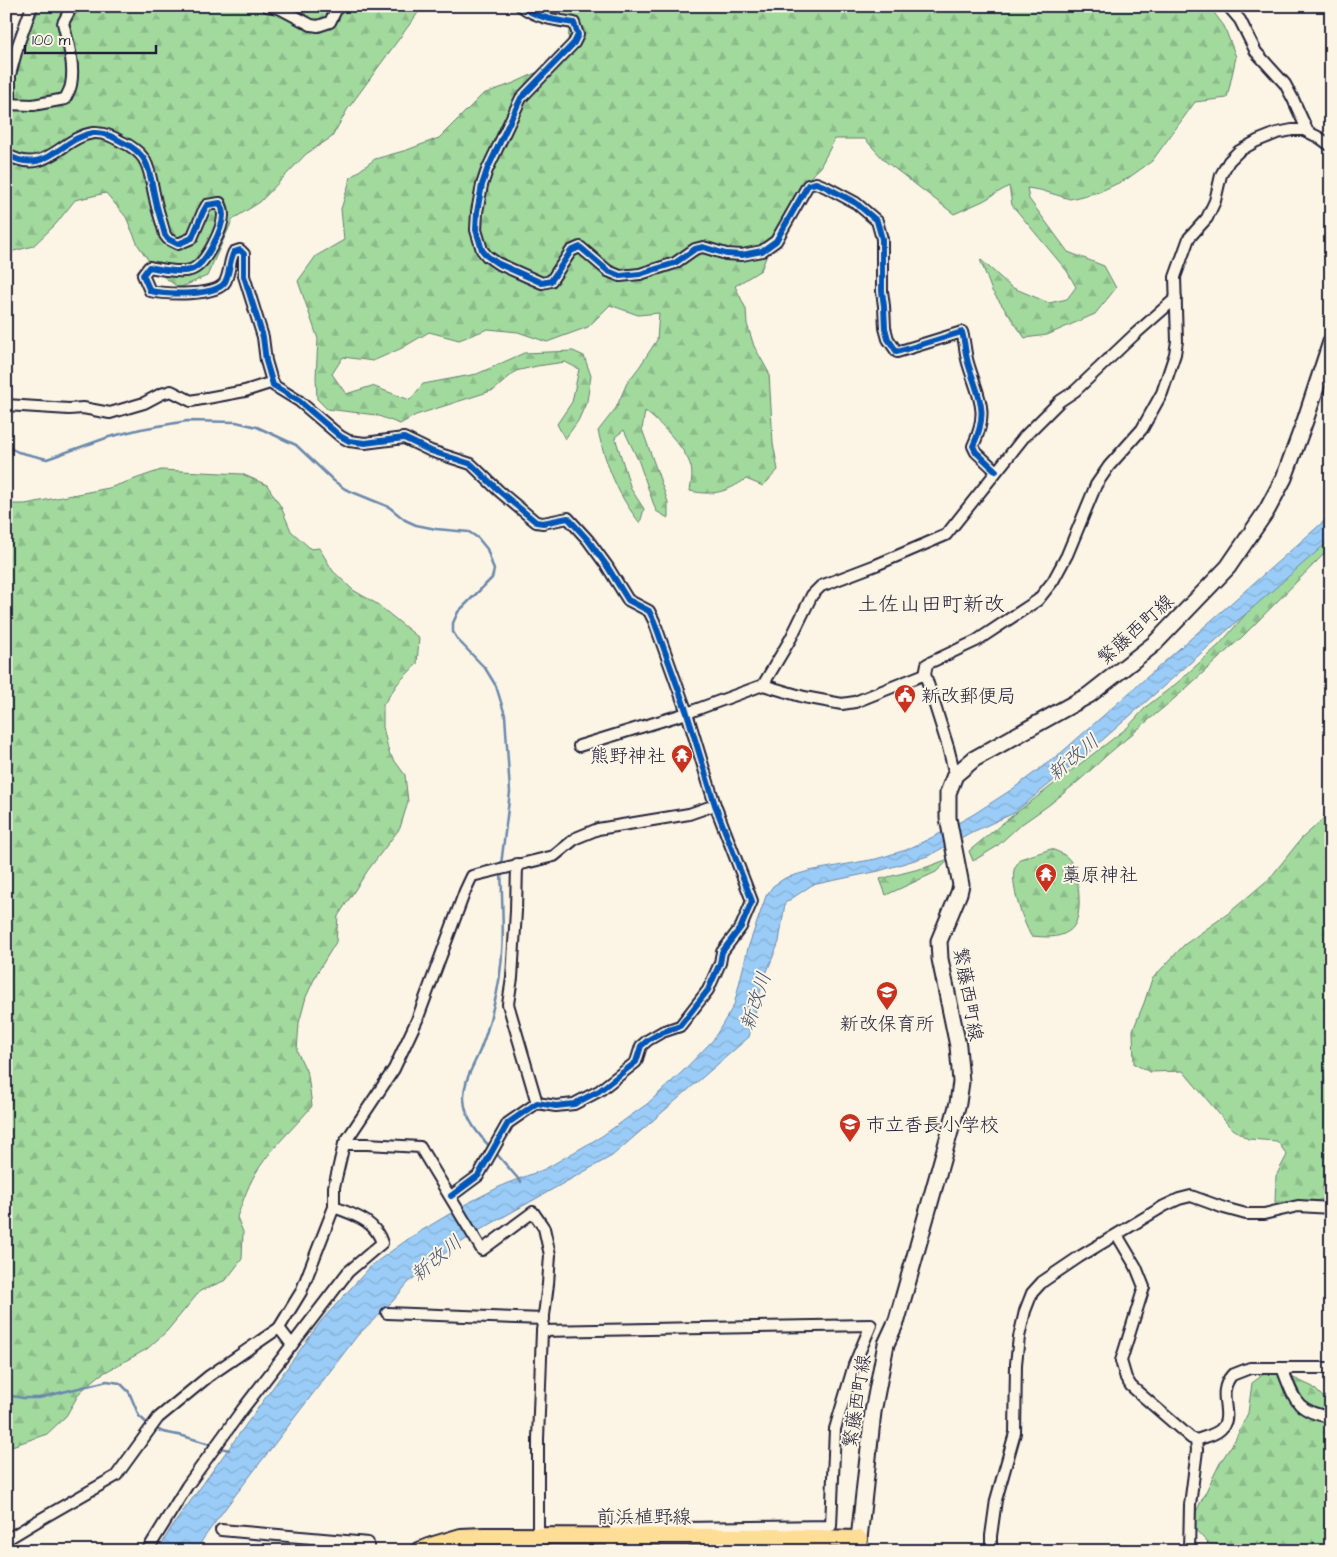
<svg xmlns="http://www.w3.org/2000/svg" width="1337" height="1557" font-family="'Architects Daughter','Klee One',sans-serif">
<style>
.forest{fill:url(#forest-firs);stroke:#627e6c}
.water{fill:url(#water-waves);stroke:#6a88ac}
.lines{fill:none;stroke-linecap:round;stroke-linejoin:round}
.stream{stroke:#6a88ac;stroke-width:2.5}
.street-casing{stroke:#22223b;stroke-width:14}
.secondary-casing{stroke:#22223b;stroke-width:19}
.primary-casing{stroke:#22223b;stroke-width:20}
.street{stroke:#fcf5e5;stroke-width:10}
.secondary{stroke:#fcf5e5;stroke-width:15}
.primary{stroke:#fedd96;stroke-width:16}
.cycleway-casing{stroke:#fcf5e5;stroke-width:9}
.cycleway{stroke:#0057b8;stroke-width:6}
.labels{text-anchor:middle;stroke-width:4;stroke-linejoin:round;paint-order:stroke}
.street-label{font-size:19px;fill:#22223b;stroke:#fcf5e5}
.poi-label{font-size:19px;fill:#22223b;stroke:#fcf5e5;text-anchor:start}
.water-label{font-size:20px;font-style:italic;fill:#465573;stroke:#fcf5e5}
.quarter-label{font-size:21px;fill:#22223b;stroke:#fcf5e5}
</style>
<defs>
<pattern id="forest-firs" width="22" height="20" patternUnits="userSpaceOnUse" patternTransform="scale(1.25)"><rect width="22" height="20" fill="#a2da9e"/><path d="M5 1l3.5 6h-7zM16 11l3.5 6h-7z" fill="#8bbb89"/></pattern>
<pattern id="water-waves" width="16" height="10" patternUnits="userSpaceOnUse" patternTransform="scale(1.25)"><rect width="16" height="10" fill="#9accf7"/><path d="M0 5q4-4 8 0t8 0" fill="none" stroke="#84afd5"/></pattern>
</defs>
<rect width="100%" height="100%" fill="#fcf5e5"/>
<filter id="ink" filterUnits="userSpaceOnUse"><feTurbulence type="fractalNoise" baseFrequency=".02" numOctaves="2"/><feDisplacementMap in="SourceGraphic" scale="10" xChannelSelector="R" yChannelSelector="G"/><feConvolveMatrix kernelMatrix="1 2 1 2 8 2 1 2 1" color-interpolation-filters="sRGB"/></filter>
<g filter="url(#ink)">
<g class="forest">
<polygon points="41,6 423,6 347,110 332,137 306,154 260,202 233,219 207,276 179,288 155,270 138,245 126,217 106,193 75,200 55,225 33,246 6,253 6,140 10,136 6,78"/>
<path d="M508,6h701l15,20 12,31 -9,41 -32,4 -43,59 -25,18 -28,13 -29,7 -30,-9 -13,-2 2,11 39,53 36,14 12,22 -21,26 -48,21 -22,3 -33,-47 -12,-32 31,28 38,16 18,-4 9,-12 -9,-16 -55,-66 -3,-19 -26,15 -29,13 -69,-53 -20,-22h-30l-15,28 -21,22 -3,31 -24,22 -11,28 -26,16 11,23 1,15 7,22 15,27 4,70 5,27 -15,16 -17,-7c-20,13 -32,17 -56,12 1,-7 3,-17 1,-24 -5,-19 -31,-44 -46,-56l-3,18 26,73v16l-12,-7 -17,-49 -15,-32 -9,7 16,52 13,20 -4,14c-22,-27 -34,-58 -42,-92l18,-23 11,-25 13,-17 17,-26 2,-27 -21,2 -28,-10 -22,22 -41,15 -29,-10 -30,-3 -29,11 -30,-8 -27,16 -29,13 -30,-4 -11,17 14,20 26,-8 38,14 13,-16 54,-10 47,-21 49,-2 11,5 7,20 -4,25 -9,20 -13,18 -8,-15 15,-22 7,-33 -14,-7 -28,4 -21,5 -22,19 -78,25 -16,9 -24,-9 -49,-6 -10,-10 -1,-22 2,-38 -20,-58 18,-25 28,-16 -3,-31 10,-32 24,-18 32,-9 32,-12 44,-44 31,-11 28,-13 25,-18 3,-31 -60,-13z"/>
<path d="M161,470l81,4 25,11 14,22 10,24 20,18 8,-1 14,23 20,19 24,14 42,34 -2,26 -19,19 -15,22v22l6,26 16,22 3,27 -8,26 -32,42 -30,46 -2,26 -19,31 -11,24 -7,26 -2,28 11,24 4,31c-17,21 -38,39 -53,62 -10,14 -16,33 -22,49l6,15 -1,27 -16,21 -26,11 -33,40 -20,18 -47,26 -20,17 -14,24 -19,18 -41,14v-944h19l84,-16z"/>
<polygon points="1331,528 1331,547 1243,636 1182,692 1107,755 1081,779 1049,805 1019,826 996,847 973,861 969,851 1003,823 1127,728 1147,706 1177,683 1219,645 1245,615"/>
<polygon points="1331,809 1331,1158 1322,1189 1329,1197 1311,1203 1275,1202 1276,1176 1287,1155 1277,1141 1248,1139 1230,1127 1183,1071 1150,1072 1134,1064 1133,1030 1144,1003 1152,979 1184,945 1230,912 1270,878 1301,839 1320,822"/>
<path d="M1051,849c8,3 17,6 21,15 7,15 13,57 -3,67 -11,8 -25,6 -38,5 -8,-15 -20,-48 -17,-66 1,-3 4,-8 6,-11z"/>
<polygon points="951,858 936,872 886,895 880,879 927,867"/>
<polygon points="1272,1368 1313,1387 1331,1405 1331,1551 1258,1551 1257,1546 1228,1546 1208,1543 1190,1524 1220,1463 1235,1440 1248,1413 1252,1383"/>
</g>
<polygon class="water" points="1331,515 1331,539 1090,751 1014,813 968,834 928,856 879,871 812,885 785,903 779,942 763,981 749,1037 612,1156 480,1230 433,1261 408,1283 393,1301 357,1336 227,1506 203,1539 196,1551 158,1551 171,1528 321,1321 372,1265 411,1237 466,1204 505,1184 545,1169 602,1136 647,1104 682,1072 713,1040 734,1005 748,948 766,896 773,886 785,878 809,871 876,859 906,850 937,835 974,814 1014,788 1062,752"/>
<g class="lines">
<g class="stream">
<polyline points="6,446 18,452 47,459 109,437 141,429 187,421 236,422 257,427 296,445 334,481 345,489 389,507 405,520 416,525 436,529 469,532 478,538 487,549 494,570 492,578 458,612 453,623 453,632 458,640 485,668 496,686 505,715 510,792 501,865"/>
<path d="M491,1148c-13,-14 -26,-29 -27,-49 -1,-20 12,-36 18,-54 5,-12 8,-25 11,-37 13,-44 10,-92 8,-137"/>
<polyline points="495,1152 521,1182"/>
<polyline points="6,1395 23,1398 39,1398 107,1381 120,1383 129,1392 139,1416 149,1425"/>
<polyline points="154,1428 163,1432 183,1436 213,1445"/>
<polyline points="218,1447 229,1450"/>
</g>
<g class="street-casing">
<g id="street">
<polyline points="267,6 279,8 311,25 318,26 330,22 338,6"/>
<path d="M521,6c16,12 33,14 53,17l4,12 -4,8 -53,55 -34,72 -5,15 -5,27 -1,18 6,20 5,6 10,7 45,20 9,-2 20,-30 9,-4 28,24 12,5 20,-2 35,-11 20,-14 8,-2 23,7 16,1 20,-4 14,-10 32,-56 8,-2 10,4 30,16 21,18 5,18v52l2,15 1,22 3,11 9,13 65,-20c3,10 3,21 6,31 10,34 22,47 5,83l3,6 20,19"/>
<polyline points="1228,6 1240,20 1256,52 1285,84 1293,99 1308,132"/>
<path d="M6,104l27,1 32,-6c2,-4 5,-9 6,-14 4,-20 -3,-43 -8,-62l8,-15 6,-2"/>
<polyline points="10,104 10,75 18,45 32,6"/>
<path d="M6,154c40,24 54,-16 87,-21 11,-1 20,4 29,9 8,3 19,11 23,19 6,11 7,25 10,37 2,12 7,24 10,37l3,4 10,5 14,-6 11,-26 4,-7 13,-2c2,4 3,8 3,12 0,14 -17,48 -30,54 -10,5 -33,0 -44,-2l-6,8 7,16c15,3 66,6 75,-9 5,-9 4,-21 9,-30l6,-2 4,4v22l19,61 3,24 7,24 26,16 41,35 9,5 16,2 39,-5 27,13 40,13 28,27 37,31 7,1 25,-5 20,22 19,26 21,34 21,11 5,10 33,92 28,92 37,96 -11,26 -19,25 -2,11 -12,27 -28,36 -18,6 -14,8 -7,6 -5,16 -37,29 -25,13 -18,2 -19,-3 -29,20 -30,53 -27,20"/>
<polyline points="6,405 69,409 83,408 110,413 144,403 161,394 171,391 191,401 245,391 273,382"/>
<polyline points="763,685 804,697 842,704 855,702 925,674"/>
<polyline points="579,746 687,713 763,685 791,638 812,595 821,586 876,565 946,535 1024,437 1060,401 1075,391 1134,335 1176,298"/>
<polyline points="955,775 948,747 925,674 927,664 976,641 1038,600 1053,581 1067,555 1096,485 1109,466 1142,429 1162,393 1175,354 1177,341 1175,277 1189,238 1207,218 1215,201 1221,175 1229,161 1239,151 1257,141 1277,133 1292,130 1304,130 1320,138 1331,146"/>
<polyline points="517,864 516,911 512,978 508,1004 537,1103"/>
<polyline points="344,1144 367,1144 420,1147 482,1250 533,1212 544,1228 550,1255 548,1284 542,1331 538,1439 538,1551"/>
<polyline points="1117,1235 1136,1267 1144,1287 1121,1361 1126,1378 1131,1386 1191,1438 1196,1440"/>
<polyline points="387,1313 544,1319"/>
<polyline points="542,1331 871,1325 854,1365 835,1429 831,1526 615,1529 611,1551"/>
<path d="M292,1345l56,-73 34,-29c-7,-23 -28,-28 -48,-36"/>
<path d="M1282,1368c12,30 13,44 49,49"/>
<path d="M1196,1440c9,-3 24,-6 28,-15 8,-13 -8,-32 8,-50l18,-7h81"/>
<polyline points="221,1530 368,1543 368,1551"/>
<polyline points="6,1540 41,1519 116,1476 158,1418 209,1376 279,1328 301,1292 334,1207 334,1187 344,1144 394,1069 417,1020 465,891 472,876 554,856 576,838 598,829 689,814 715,805"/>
<polyline points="147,1551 187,1486 242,1410 292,1345 279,1328"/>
<polyline points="991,1551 991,1536 996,1500 1015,1433 1016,1364 1019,1337 1025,1311 1032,1293 1042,1282 1079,1257 1164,1206 1179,1199 1191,1196 1224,1208 1246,1214 1264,1214 1298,1206 1331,1208"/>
<polyline points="1189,1551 1190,1505 1197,1450 1196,1440"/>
</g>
</g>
<g class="secondary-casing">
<polyline id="secondary" points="859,1539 873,1412 886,1344 897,1320 958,1103 961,1082 958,1046 940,959 939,941 959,893 961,885 948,818 948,793 955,775 974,759 1089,695 1154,644 1228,567 1267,510 1284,478 1305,421 1331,342"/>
</g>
<g class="primary-casing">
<polyline id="primary" points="419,1551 434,1545 461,1537 484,1536 770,1537 859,1539 857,1551"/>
</g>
<use href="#street" class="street"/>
<use href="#secondary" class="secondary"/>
<use href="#primary" class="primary"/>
<g class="cycleway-casing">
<g id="cycleway">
<path d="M521,6c16,12 33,14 53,17l4,12 -4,8 -53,55 -34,72 -5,15 -5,27 -1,18 6,20 5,6 10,7 45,20 9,-2 20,-30 9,-4 28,24 12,5 20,-2 35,-11 20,-14 8,-2 23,7 16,1 20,-4 14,-10 32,-56 8,-2 10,4 30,16 21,18 5,18v52l2,15 1,22 3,11 9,13 65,-20c3,10 3,21 6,31 10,34 22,47 5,83l3,6 20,19"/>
<path d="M6,154c40,24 54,-16 87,-21 11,-1 20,4 29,9 8,3 19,11 23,19 6,11 7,25 10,37 2,12 7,24 10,37l3,4 10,5 14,-6 11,-26 4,-7 13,-2c2,4 3,8 3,12 0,14 -17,48 -30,54 -10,5 -33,0 -44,-2l-6,8 7,16c15,3 66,6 75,-9 5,-9 4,-21 9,-30l6,-2 4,4v22l19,61 3,24 7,24 26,16 41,35 9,5 16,2 39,-5 27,13 40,13 28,27 37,31 7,1 25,-5 20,22 19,26 21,34 21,11 5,10 33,92 28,92 37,96 -11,26 -19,25 -2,11 -12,27 -28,36 -18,6 -14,8 -7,6 -5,16 -37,29 -25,13 -18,2 -19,-3 -29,20 -30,53 -27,20"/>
</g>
</g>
<use href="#cycleway" class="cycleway"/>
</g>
</g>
<defs>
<g id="civic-pin" transform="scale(1.125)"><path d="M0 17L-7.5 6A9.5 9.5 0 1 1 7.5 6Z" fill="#c8321e" stroke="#fcf5e5"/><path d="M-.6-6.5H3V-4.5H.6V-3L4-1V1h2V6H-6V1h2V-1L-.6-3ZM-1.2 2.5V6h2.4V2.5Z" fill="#fff"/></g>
<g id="temple-pin" transform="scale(1.125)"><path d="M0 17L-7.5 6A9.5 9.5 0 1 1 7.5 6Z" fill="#c8321e" stroke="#fcf5e5"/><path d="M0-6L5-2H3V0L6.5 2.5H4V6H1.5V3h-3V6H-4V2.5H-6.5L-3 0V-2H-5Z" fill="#fff"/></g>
<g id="school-pin" transform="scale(1.125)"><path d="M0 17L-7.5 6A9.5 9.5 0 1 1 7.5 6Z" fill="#c8321e" stroke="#fcf5e5"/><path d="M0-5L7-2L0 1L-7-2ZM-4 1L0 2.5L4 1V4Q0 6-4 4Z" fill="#fff"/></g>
</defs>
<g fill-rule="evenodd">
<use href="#civic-pin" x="905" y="695"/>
<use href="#temple-pin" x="682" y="755"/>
<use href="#temple-pin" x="1046" y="874"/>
<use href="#school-pin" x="887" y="992"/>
<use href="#school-pin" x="850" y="1124"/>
</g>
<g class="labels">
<g class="street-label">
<text transform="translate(1135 629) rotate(-42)" y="7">繁藤西町線</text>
<text transform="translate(969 994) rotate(80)" y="7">繁藤西町線</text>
<text transform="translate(856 1401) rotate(-81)" y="7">繁藤西町線</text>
<text x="644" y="1523">前浜植野線</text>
</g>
<g class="poi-label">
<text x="921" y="702">新改郵便局</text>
<text x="666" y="762" text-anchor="end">熊野神社</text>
<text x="1062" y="881">藁原神社</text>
<text x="887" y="1030" text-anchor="middle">新改保育所</text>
<text x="866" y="1131">市立香長小学校</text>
</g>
<g class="water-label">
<text transform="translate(1073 757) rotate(-40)" y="7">新改川</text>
<text transform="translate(755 1001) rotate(-72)" y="7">新改川</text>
<text transform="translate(436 1258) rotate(-40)" y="7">新改川</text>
</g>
<g class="quarter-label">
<text x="931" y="611">土佐山田町新改</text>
</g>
</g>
<rect width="1337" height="1557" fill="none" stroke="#fcf5e5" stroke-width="25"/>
<rect x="12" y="12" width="1312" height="1532" fill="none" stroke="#22223b" stroke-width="2" filter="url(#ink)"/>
<path d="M25 45v8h131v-8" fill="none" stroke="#22223b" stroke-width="2.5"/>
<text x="32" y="45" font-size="15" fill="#22223b" stroke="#fcf5e5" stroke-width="4" paint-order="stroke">100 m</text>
</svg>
